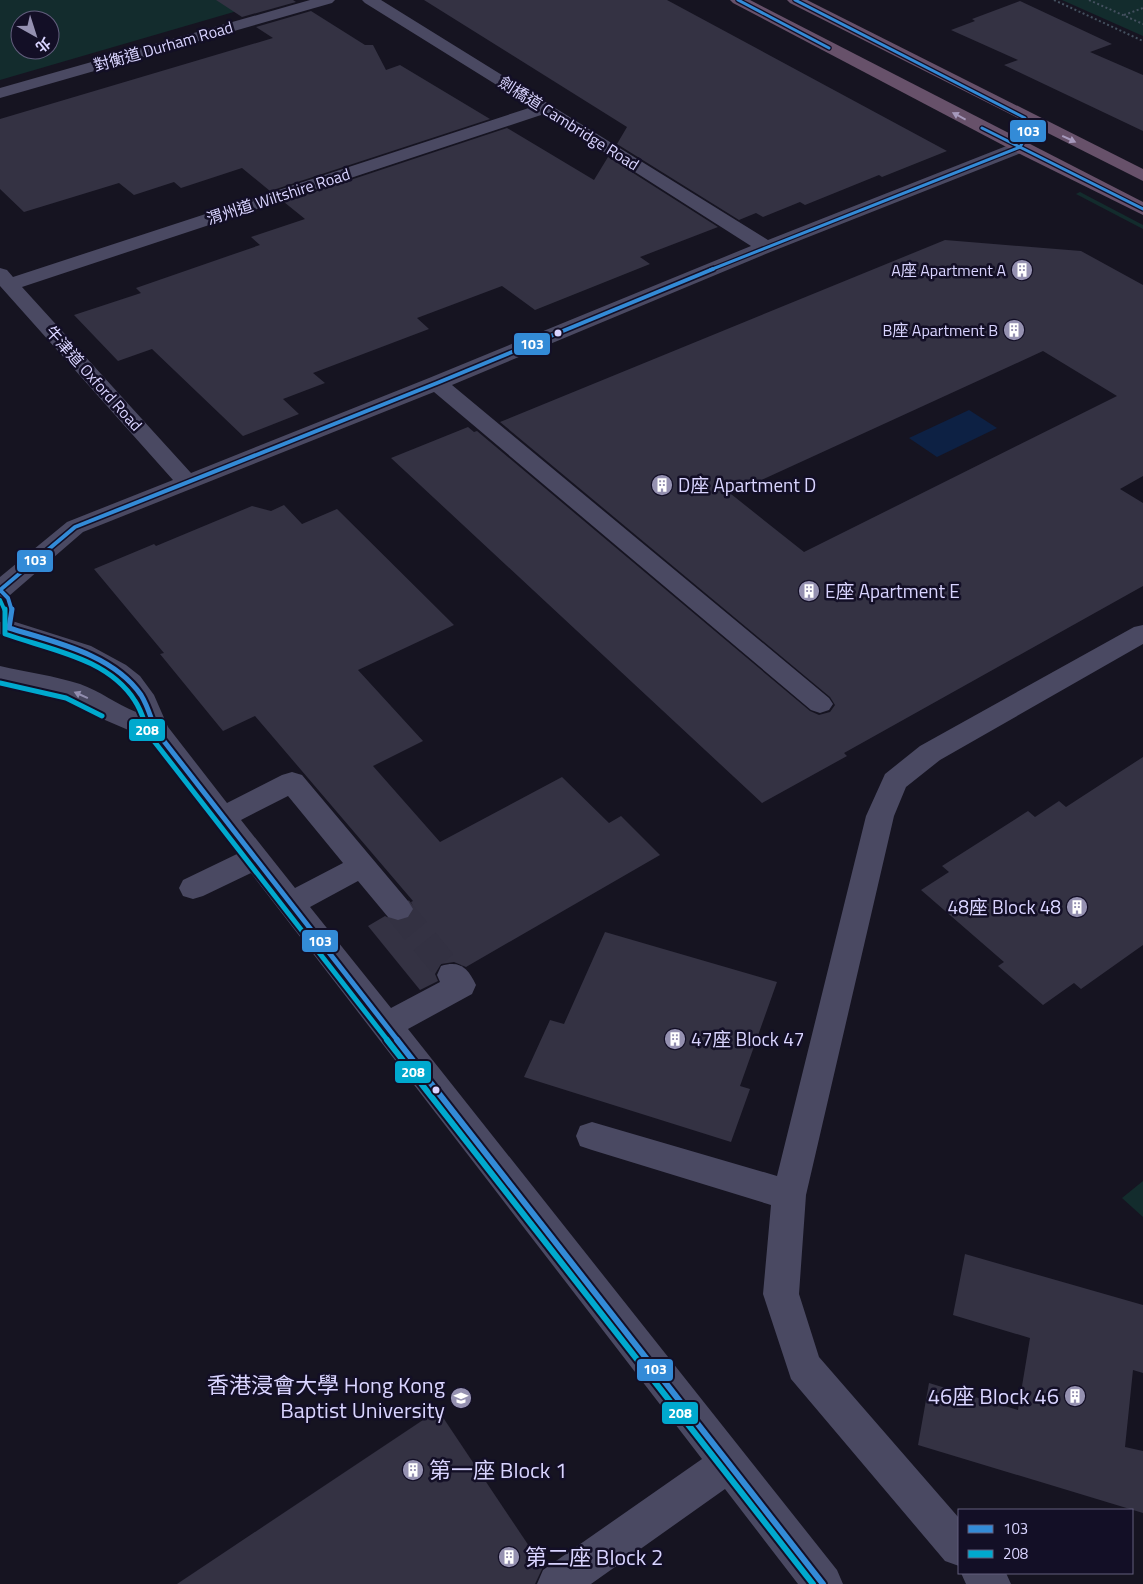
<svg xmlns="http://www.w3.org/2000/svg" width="1143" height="1584" font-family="'Titillium Web','Noto Sans TC',sans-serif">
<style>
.green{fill:#132c2d;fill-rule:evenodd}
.water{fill:#0d2144}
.building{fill:#343243;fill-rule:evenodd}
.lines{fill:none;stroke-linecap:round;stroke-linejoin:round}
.minor-tunnel{stroke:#333142;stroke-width:28;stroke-dasharray:28 14;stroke-linecap:butt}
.path{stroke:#44505f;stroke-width:2;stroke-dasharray:2 2.5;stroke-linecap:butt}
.minor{fill:#4a4962;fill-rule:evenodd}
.highway{fill:#67516a;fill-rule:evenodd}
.bus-1-far3-casing{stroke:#130f26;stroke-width:5.5}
.bus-1-far2-casing{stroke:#130f26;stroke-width:7}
.bus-1-far1-casing{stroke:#130f26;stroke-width:9}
.bus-1-casing{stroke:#130f26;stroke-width:10}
.bus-2-far2-casing{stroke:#130f26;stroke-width:7}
.bus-2-far1-casing{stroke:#130f26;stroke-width:9}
.bus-2-casing{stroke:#130f26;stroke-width:10}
.bus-1-far3{stroke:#338bd7;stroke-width:3}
.bus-1-far2{stroke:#338bd7;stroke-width:4}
.bus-1-far1{stroke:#338bd7;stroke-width:5}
.bus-1{stroke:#338bd7;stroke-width:6}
.bus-2-far2{stroke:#00a9ce;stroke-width:4}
.bus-2-far1{stroke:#00a9ce;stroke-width:5}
.bus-2{stroke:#00a9ce;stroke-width:6}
.oneway{fill:#a699bc}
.oneway2{fill:#928eb0}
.bus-dot{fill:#d9d4ff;stroke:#130f26;stroke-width:2}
.labels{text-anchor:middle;stroke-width:5;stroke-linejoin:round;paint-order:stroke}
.far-street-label{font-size:16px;fill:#d9d4ff;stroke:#130f26}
.far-poi-label{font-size:16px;fill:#d9d4ff;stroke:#130f26;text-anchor:end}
.poi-label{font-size:19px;fill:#d9d4ff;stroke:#130f26;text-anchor:start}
.near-poi-label{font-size:22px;fill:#d9d4ff;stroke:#130f26;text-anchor:end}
.line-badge{stroke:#130f26;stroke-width:2}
.badge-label{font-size:14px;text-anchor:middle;font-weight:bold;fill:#fff}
</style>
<rect width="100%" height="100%" fill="#161421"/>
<g class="green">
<path d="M0,0h275l-275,80zM20,20h30v30h-30z"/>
<polygon points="1062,0 1143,0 1143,36"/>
<polygon points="1080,192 1143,225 1143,229 1076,194"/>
<polygon points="1143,1181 1143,1217 1122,1198"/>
</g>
<polygon class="water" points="969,410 997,428 937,457 909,438"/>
<g class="building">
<polygon points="216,0 293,0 296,2 242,17"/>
<polygon points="424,0 667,0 947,151 882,177 879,175 805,205 800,202 763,217 756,213 739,220 617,144 627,127"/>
<polygon points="1020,1 1112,44 1090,52 1143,75 1143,131 1004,65 1018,60 951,30 975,21 972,19"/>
<polygon points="311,11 365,45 373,45 386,70 400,65 490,119 270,191 242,168 181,188 174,182 134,195 119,183 24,212 0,189 0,119 273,38 256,27"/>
<polygon points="507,128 594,180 608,157 718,227 640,257 650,264 535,310 502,286 417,318 429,329 313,373 325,383 283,399 299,414 243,436 152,349 118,361 74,315 141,293 136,288 260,245 251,237 305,219 284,202"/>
<path d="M945,240l136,11 62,34v191l-23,13 23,14v83l-299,167 3,3 -85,47 -371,-345 77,-31 6,5 3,-1 333,280 9,4 11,-3 5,-7 -5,-8 -330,-275zM1043,351l74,45 -313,156 -73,-58z"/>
<polygon points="284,505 302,524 337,509 454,625 358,670 423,741 373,766 440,842 562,777 609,823 621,816 660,855 466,967 454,962 441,964 435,974 438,981 420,990 368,926 385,916 397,922 409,919 415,910 411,902 413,901 255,716 223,731 160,654 164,653 94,569 154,544 156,546 252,506 271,511"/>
<polygon points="1143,757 1143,945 1081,989 1074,983 1043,1005 998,966 1004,962 921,890 949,872 942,866 1028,811 1035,817 1059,801 1066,807"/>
<polygon points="605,932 777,982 740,1086 750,1089 731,1142 524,1077 550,1020 564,1024"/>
<polygon points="965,1254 1143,1305 1143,1373 1133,1370 1125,1447 1143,1451 1143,1513 918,1445 929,1383 1018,1410 1030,1338 953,1315"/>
<polygon points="438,1410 543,1567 535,1584 177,1584"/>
</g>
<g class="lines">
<polyline class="minor-tunnel" points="398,909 452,975"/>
<g class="path">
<polyline points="1054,0 1143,41"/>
<polyline points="1089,0 1143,24"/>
<polyline points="1124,15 1143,8"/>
</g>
<g class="minor">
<polygon points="310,0 335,0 332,3 0,98 0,88"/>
<path d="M362,0h19l387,240 246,-97 6,-1 6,1 3,4 -3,4 -253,100 -321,134 377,313 4,6 -4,6 -9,3 -9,-3 -377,-318 -351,140 -74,64 -9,2v-21l67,-55 106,-42 -173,-194v-18l7,2 6,7 519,-170 -167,-104zM544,114l207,132 -322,132 -238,95 -169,-186z"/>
<path d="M9,620l82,26 35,19 14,11 14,19 14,32 59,76 55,-28 10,-3 10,3 106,126 5,8 -5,8 -10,3 -10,-3 -30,-36 -48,26 81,101 49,-26 -3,-7 4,-9c19,-6 27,2 35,19l-4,9 -64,35 429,541 6,14h-45l-73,-95 -134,95h-54l6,-14 159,-111 -451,-586 -48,23 -10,3 -10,-3 -4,-8 4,-8 54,-26 -90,-116 -49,-21 -15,-11 -18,-8 -65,-14v-18c26,6 55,10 80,18 20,7 36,20 56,28 -19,-49 -90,-64 -136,-78v-12zM288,796l55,67 -48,25 -54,-68z"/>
<polygon points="1143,625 1143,644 940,760 906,787 894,816 806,1195 799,1294 819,1357 959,1518 959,1566 945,1561 791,1379 763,1294 771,1205 592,1150 580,1146 576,1136 580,1126 592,1122 777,1176 866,816 885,774 920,746 1134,627"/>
<polygon points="961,1573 1006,1573 1011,1584 966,1584"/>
</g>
<g class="highway">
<polygon points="730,0 750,0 1143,202 1143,215 1014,151 733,3"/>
<polygon points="787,0 807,0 1143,169 1143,181 790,3"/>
</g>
<g class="bus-1-far3-casing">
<g id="bus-1-far3">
<polyline points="738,0 829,48"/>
<polyline points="982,128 1143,209"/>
<polyline points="710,270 1020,147 1028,133 1025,118 795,0"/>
</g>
</g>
<g class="bus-1-far2-casing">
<polyline id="bus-1-far2" points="12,611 8,598 0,590 75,527 437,383 713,269"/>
</g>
<g class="bus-1-far1-casing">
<path id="bus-1-far1" d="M12,609l-3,19c45,14 104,26 132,67 7,11 10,24 15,36l242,310"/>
</g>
<g class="bus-1-casing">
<polyline id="bus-1" points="397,1040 823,1584"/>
</g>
<g class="bus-2-far2-casing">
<polyline id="bus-2-far2" points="0,600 5,611"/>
</g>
<g class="bus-2-far1-casing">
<g id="bus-2-far1">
<path d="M5,609v25c45,16 103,24 130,67 7,10 10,24 15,35l238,305"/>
<polyline points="0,683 66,698 102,716"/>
</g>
</g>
<g class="bus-2-casing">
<polyline id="bus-2" points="387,1040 813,1584"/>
</g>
<use href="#bus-1-far3" class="bus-1-far3"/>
<use href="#bus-1-far2" class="bus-1-far2"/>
<use href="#bus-1-far1" class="bus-1-far1"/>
<use href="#bus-1" class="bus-1"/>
<use href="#bus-2-far2" class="bus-2-far2"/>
<use href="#bus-2-far1" class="bus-2-far1"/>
<use href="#bus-2" class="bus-2"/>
</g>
<defs><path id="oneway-solid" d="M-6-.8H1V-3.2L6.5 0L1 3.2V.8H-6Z" transform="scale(1.25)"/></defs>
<g class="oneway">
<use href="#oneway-solid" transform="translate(959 116) rotate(-152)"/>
<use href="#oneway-solid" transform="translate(1069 139) rotate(25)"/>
</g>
<use class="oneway2" href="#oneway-solid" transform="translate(81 695) rotate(-156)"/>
<defs>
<g id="building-disc" transform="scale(1.125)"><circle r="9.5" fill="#9591b1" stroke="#130f26"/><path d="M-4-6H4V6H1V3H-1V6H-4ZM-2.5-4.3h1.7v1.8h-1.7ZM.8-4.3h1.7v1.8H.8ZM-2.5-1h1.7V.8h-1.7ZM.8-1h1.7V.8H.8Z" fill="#fff"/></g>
<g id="university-disc" transform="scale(1.125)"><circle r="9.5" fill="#9591b1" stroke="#130f26"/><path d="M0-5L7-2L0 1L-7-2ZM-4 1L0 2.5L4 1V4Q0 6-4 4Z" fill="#fff"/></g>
</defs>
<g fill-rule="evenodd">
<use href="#building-disc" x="1022" y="270"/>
<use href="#building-disc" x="1014" y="330"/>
<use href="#building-disc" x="662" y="485"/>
<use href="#building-disc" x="809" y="591"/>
<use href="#building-disc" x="1077" y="907"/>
<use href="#building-disc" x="675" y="1039"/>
<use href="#building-disc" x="1075" y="1396"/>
<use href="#university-disc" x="461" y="1398"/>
<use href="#building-disc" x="413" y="1470"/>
<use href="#building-disc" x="509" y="1557"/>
</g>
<g class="bus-dot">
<circle cx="558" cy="333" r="4.5"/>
<circle cx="436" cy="1090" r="4.5"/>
</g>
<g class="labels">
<g class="far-street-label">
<text transform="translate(163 46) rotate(-16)" y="6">對衡道 Durham Road</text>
<text transform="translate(569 123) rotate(32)" y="6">劍橋道 Cambridge Road</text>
<text transform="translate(278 196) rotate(-18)" y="6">渭州道 Wiltshire Road</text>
<text transform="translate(94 378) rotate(48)" y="6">牛津道 Oxford Road</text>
</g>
<g class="far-poi-label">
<text x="1006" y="276">A座 Apartment A</text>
<text x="998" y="336">B座 Apartment B</text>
</g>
<g class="poi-label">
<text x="678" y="492">D座 Apartment D</text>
<text x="825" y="598">E座 Apartment E</text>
<text x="1061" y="914" text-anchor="end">48座 Block 48</text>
<text x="691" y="1046">47座 Block 47</text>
</g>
<g class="near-poi-label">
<text x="445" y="1393">香港浸會大學 Hong Kong<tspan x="445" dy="25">Baptist University</tspan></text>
<text x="1059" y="1404">46座 Block 46</text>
<text x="429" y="1478" text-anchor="start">第一座 Block 1</text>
<text x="525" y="1565" text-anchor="start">第二座 Block 2</text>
</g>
</g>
<g class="line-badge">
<rect x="1009" y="119" width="38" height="24" rx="5" fill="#338bd7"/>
<rect x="513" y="332" width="38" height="24" rx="5" fill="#338bd7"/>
<rect x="16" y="549" width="38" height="24" rx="5" fill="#338bd7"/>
<rect x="128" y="718" width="38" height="24" rx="5" fill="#00a9ce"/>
<rect x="301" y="929" width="38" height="24" rx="5" fill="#338bd7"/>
<rect x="394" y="1060" width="38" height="24" rx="5" fill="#00a9ce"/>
<rect x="636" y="1358" width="38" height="24" rx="5" fill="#338bd7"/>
<rect x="661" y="1401" width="38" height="24" rx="5" fill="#00a9ce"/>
</g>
<g class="badge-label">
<text x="1028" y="136">103</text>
<text x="532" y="349">103</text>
<text x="35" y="565">103</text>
<text x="147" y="735">208</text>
<text x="320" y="946">103</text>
<text x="413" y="1077">208</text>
<text x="655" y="1374">103</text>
<text x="680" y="1418">208</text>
</g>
<rect x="958" y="1509" width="175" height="65" fill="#130f26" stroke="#625e7d"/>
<rect x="968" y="1525" width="25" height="8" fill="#338bd7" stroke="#625e7d"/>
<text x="1003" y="1534" font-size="15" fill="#d9d4ff">103</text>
<rect x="968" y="1550" width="25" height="8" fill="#00a9ce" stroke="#625e7d"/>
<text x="1003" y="1559" font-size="15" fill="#d9d4ff">208</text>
<g transform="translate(35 35) rotate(141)"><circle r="24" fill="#130f26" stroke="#625e7d"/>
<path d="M0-4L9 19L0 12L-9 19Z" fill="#9591b1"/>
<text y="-8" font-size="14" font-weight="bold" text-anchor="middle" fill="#d9d4ff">北</text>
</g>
</svg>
